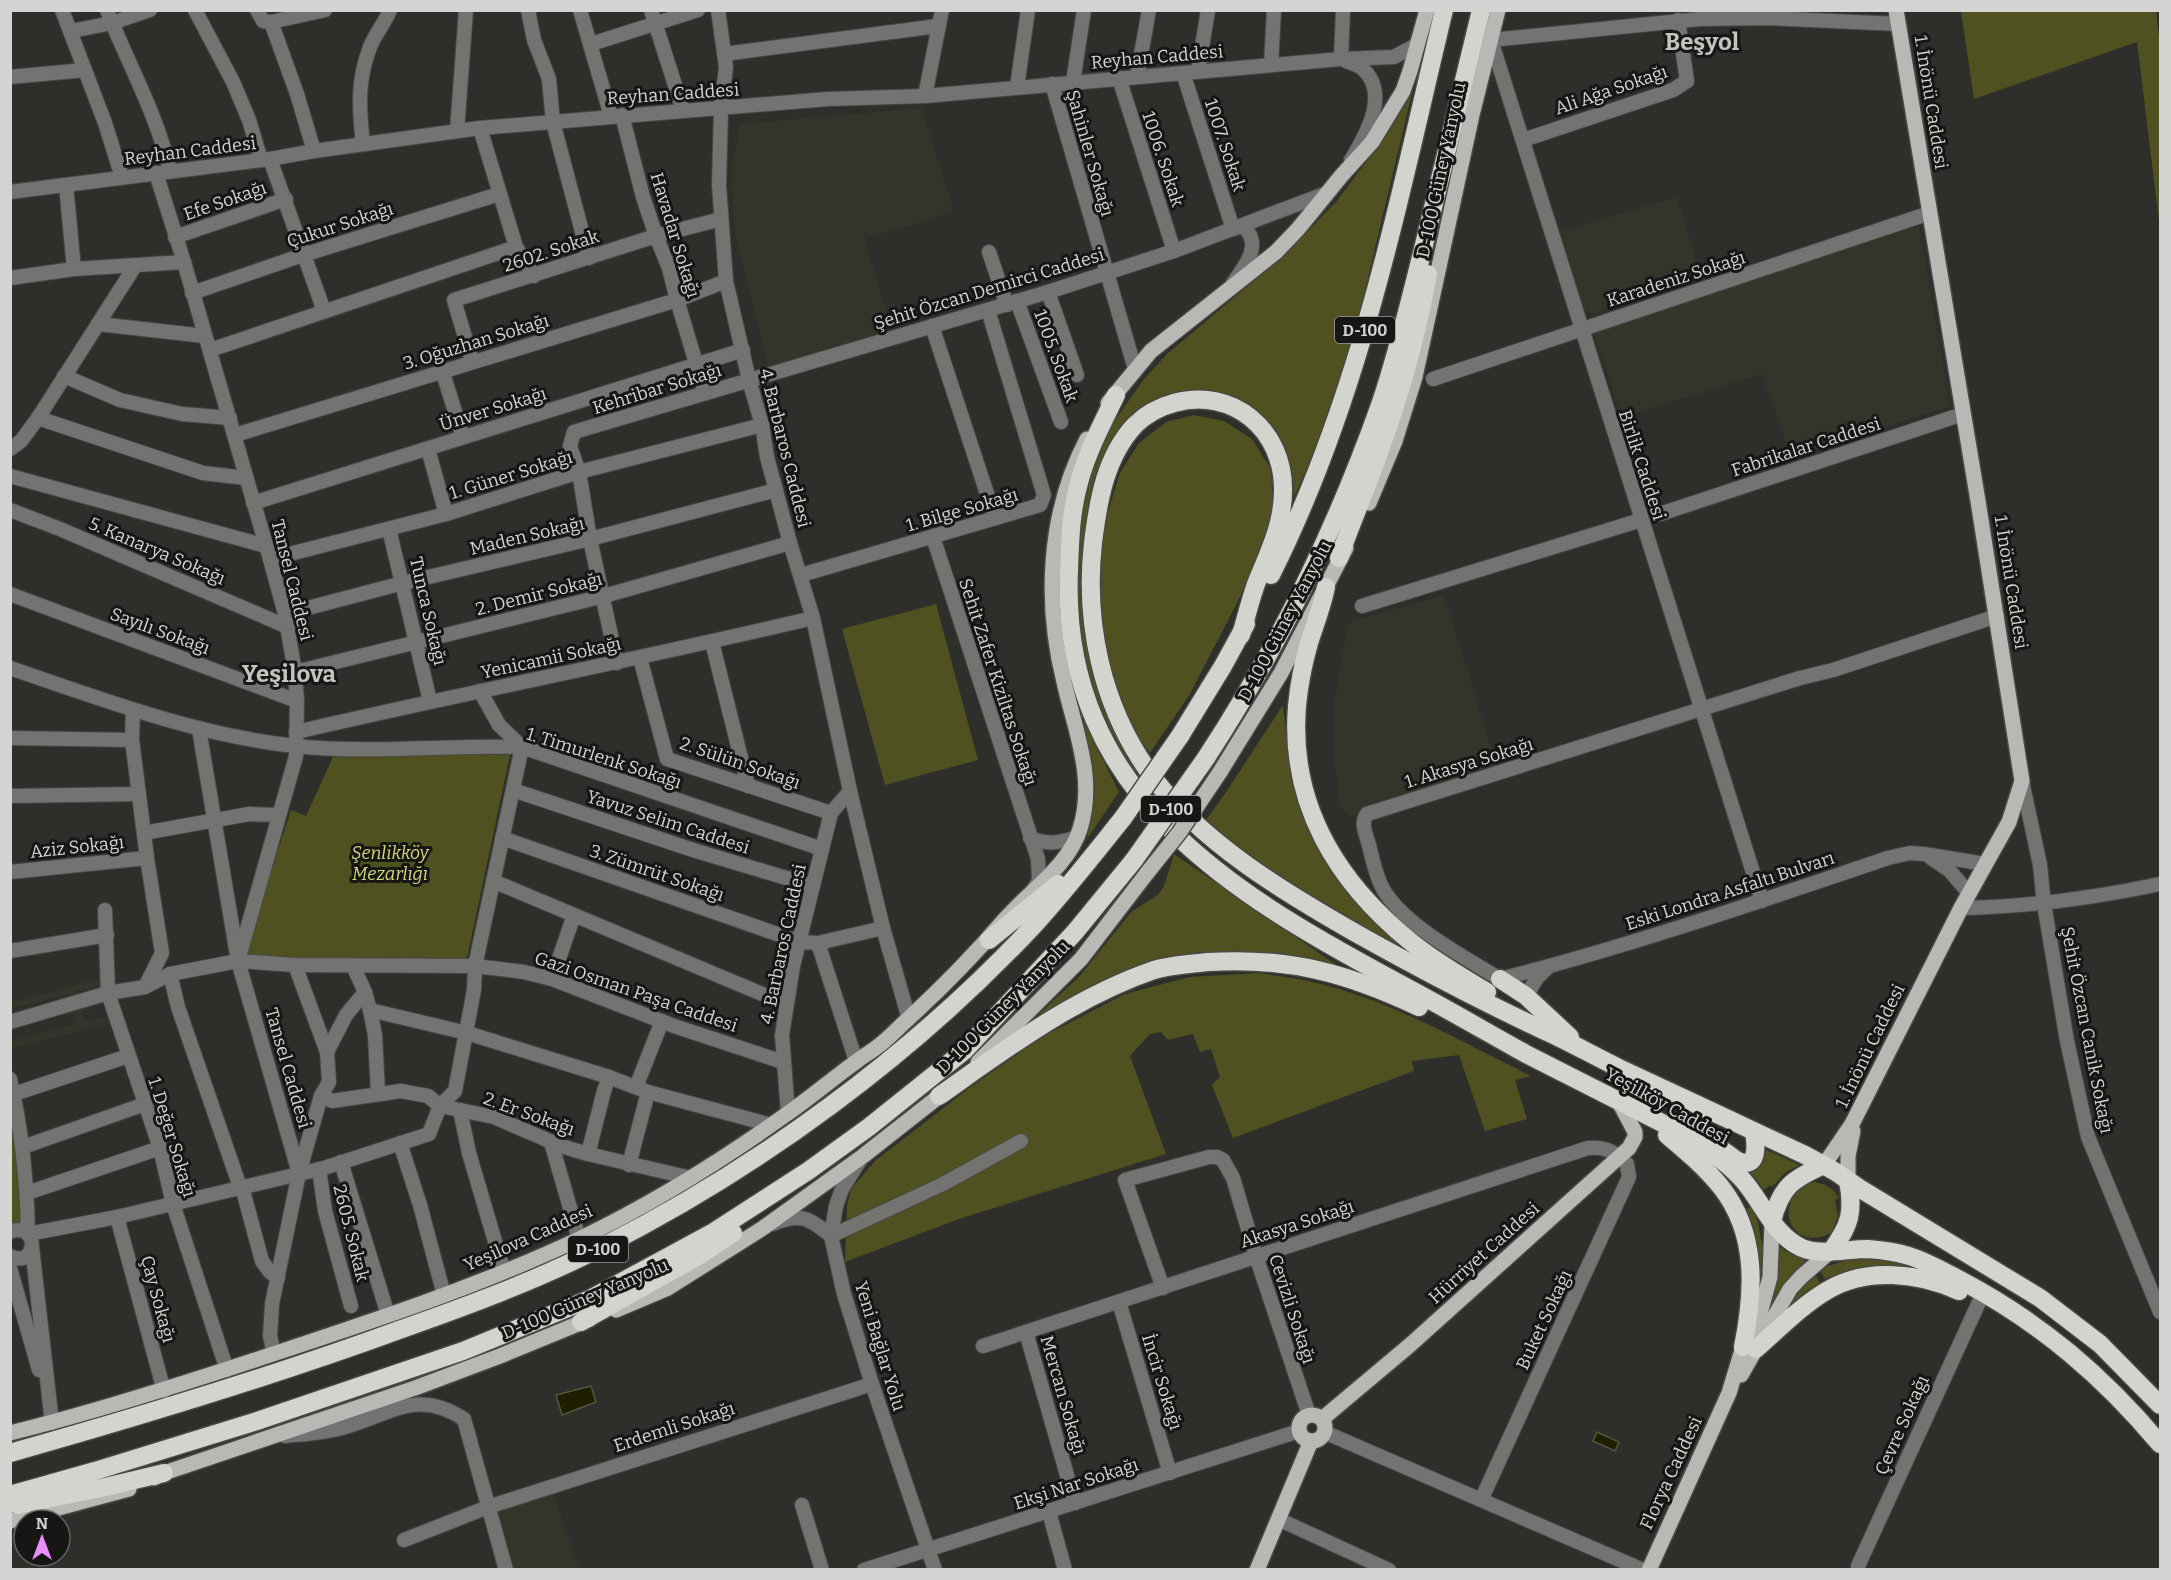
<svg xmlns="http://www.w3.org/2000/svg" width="2171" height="1580" font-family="Bitter,serif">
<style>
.built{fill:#34352a}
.green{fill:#4f5121}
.water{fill:#1e1f00;stroke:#55563f;stroke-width:1.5}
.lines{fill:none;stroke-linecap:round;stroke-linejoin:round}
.minor-casing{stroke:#494945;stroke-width:16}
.major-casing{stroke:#494945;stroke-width:18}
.highway-casing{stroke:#494945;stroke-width:21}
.minor{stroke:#737371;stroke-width:14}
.major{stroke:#b8b8b4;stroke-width:15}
.highway{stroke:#d3d4ce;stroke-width:18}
.major-bridge-casing{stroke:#494945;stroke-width:18;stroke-linecap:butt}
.highway-bridge-casing{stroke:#494945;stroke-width:21;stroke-linecap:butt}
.major-bridge{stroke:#b8b8b4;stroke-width:15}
.highway-bridge{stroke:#d3d4ce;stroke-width:18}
.labels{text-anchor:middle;stroke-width:6;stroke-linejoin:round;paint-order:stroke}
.shield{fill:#161614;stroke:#9b9c99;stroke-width:1.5}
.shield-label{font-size:16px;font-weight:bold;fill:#d4d5d2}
.street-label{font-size:18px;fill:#d4d5d2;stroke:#161614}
.park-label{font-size:18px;font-style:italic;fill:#d3d879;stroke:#161614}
.district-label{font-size:24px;font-weight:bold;fill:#c4c4bf;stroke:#161614}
</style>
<rect width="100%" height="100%" fill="#2e2e2a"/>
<g class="built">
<polygon points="922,108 954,212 871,237 863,232 892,332 769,369 735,233 731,173 740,124"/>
<polygon points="1677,197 1702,280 1592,314 1578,304 1557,232"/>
<polygon points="1919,225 1950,406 1791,457 1762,374 1622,417 1593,332"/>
<polygon points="1444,595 1497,767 1387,800 1350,817 1340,807 1335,766 1333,711 1347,628 1352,621"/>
<polygon points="109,976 111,982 76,992 79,1004 89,1002 91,1010 82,1012 85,1022 118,1013 120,1020 11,1049 11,1041 77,1023 74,1014 65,1016 63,1009 72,1006 68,994 11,1009 11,1002"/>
<polygon points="553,1492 579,1569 514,1569 497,1512"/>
</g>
<g class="green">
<polygon points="1961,11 2156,11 2160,45 2159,221 2137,42 1974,99"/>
<polygon points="1413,89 1353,340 1314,452 1294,497 1291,469 1284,445 1276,430 1262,419 1169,396 1156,400 1130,418 1083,570 1138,768 1135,775 1101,714 1078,635 1075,542 1091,467 1110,427 1144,379 1167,354 1263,273 1305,234 1336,202 1369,158"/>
<polygon points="1194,415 1224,421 1252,439 1271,469 1273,505 1265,542 1236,605 1190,694 1150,753 1136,735 1118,696 1102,632 1098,568 1106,518 1120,473 1139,443 1166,422"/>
<polygon points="936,604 978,760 885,785 842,629"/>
<path d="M1283,705c5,46 11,91 32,134l116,128 -93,-52 -61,-40 -72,-54 19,-26z"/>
<path d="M1084,722l35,70 -32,47c8,-45 4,-73 -3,-117z"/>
<polygon points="334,755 510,755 467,958 242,961 291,810 306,816"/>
<polygon points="1174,854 1338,966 1156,961 1110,978 1035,1020 1041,1012 1080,976 1132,911 1158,895 1164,886"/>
<path d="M1258,973c19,3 39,5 59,10 75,18 145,59 214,93l-16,4 12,39 -42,12 -26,-76 -47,6 2,10 -181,67 -21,-53 8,-8 -9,-28 -11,3 -7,-18 -25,6 -7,-8 -11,2 -20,22 36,98 -207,65 -114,43 2,-56 4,-17 25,-29 92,-71 74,-52 83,-43 64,-17z"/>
<polygon points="10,1116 26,1176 28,1226 10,1230"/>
<polygon points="1766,1150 1800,1165 1786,1172 1772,1187 1770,1185 1764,1190 1748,1169 1760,1165"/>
<path d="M1814,1182c12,2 19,6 25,16l-4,2 3,16 -5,13 2,2c-8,4 -19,9 -28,6 -15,-4 -23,-21 -16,-35l-4,-2c6,-10 16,-16 27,-18z"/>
<polygon points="1751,1207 1758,1222 1765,1263 1758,1302 1743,1211"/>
<path d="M1777,1244l8,7 18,7 3,7c-19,13 -29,30 -39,50l11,-38z"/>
<path d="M1878,1258l39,9 1,2c-33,-5 -62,-4 -93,10l-6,-10 28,-9z"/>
<polygon points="1814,1272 1820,1283 1805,1293 1780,1317 1783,1307"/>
</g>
<g class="water">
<polygon points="591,1386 596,1402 562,1415 556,1395"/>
<polygon points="1597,1432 1619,1442 1615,1451 1593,1441"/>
</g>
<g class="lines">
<g class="minor-casing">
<g id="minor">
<polyline points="62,10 105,123 122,177"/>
<path d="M107,10c21,54 50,104 63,161"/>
<polyline points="195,10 233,82 249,120 261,160"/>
<polyline points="257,10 263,21 271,22 297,94 314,151"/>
<polyline points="528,10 534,40 549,79 553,122 589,258"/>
<polyline points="580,10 611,116"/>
<polyline points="651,10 683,110"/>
<polyline points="718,10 726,67 721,109 719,185 726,281 749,380 762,425 767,457 790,543 813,618 850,791 883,928 909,1019"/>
<polyline points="271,22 325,10"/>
<polyline points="71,31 112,23 150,10"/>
<polyline points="591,44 698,10"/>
<polyline points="724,54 938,26"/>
<polyline points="1341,59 1343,10"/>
<path d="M1346,61c5,2 12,4 17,8 27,25 3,66 -12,91"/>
<polyline points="1271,65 1274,10"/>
<polyline points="1198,71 1208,10"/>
<polyline points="1183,73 1233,229"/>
<polyline points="10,77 85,70"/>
<polyline points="1137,77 1149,10"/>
<polyline points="1119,78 1174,251"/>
<polyline points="1073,82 1084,10"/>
<polyline points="1052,84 1135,369"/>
<polyline points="1017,87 1028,10"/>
<polyline points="925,96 942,10"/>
<polyline points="622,115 643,197 656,236 669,268 677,300 705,393"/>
<polyline points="480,128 516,247 534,276"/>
<polyline points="457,131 466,10"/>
<polyline points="1523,140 1673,90 1687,81 1678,20"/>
<path d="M363,144c-4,-35 -6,-63 7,-97 5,-13 15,-24 20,-37"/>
<polyline points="270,159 324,311"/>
<polyline points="156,173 184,262 270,559 285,614 295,672 297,701 296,756 238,961 299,1173"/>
<polyline points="66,185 74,269"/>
<polyline points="10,192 270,159 314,151 480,128 828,99 925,96 1341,59 1394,57 1418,44"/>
<polyline points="175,237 286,199"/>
<polyline points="989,252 1007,305"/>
<polyline points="10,278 74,269 184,262"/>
<path d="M1233,283c12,-17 29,-37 12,-55l-7,-1"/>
<polyline points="1048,292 1077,375"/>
<polyline points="192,293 303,255 499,194"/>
<polyline points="1017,301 1061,422"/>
<polyline points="98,324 205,336"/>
<polyline points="932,326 995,518"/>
<polyline points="210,350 516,247"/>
<polyline points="472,361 454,300 656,236 721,219"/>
<polyline points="442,370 463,437"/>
<polyline points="64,376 120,400 182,414 230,418"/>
<polyline points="1433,379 1930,213"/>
<polyline points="38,418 203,473 246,478"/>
<polyline points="235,435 677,300 726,281"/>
<polyline points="10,449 21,441 38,418 135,266"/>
<polyline points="428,449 446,514"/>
<polyline points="10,476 266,546"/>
<polyline points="253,503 743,350"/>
<polyline points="10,510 60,529 288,627"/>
<polyline points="1660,514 1963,414"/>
<polyline points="389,529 430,701"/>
<polyline points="933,537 1038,859 1039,881 1033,890"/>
<polyline points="270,559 446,514 579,472 762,425"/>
<polyline points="801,575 1040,505 1044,495 988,310"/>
<polyline points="10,594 297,701"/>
<polyline points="1362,606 1641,520"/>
<polyline points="285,614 403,583 590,539 776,490"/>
<polyline points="712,642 748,786"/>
<polyline points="640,658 667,759 831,813"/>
<polyline points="617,663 590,539 579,472 570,446 574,432 1048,292 1174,251 1327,193"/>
<path d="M10,668c94,32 186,67 285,78 75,8 151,-1 227,1l300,102"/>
<polyline points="295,672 604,596 790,543"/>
<polyline points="133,710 132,740 147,858 162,953 145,987"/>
<polyline points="199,729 237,955"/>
<path d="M296,732c172,-40 345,-73 517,-114"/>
<polyline points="10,738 132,740"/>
<polyline points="2022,781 2040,865 2044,904 2067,1041 2088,1137 2160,1312"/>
<polyline points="513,790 693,850 813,886"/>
<polyline points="10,796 139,794"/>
<polyline points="144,833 249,814 279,815"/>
<polyline points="502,838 800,942 818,943 883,928"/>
<path d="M1030,838c18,7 30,5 47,-1"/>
<polyline points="1931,858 1949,870 1969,893"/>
<path d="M1985,864l-61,-10 -14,-1 -22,5c-128,43 -257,88 -388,121 -36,-22 -101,-56 -119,-94 -6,-13 -9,-27 -12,-40 -3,-11 -9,-22 -2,-31l433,-136 33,-8 164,-54"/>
<polyline points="10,872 147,858"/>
<polyline points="493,881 786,1004"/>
<polyline points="1762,901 1491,40 1700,19 1767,18 1898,24"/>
<path d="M1961,908c67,-1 133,-10 199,-24"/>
<polyline points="105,910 108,993 160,1148 173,1204 227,1370"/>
<polyline points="818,943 856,1061"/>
<polyline points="10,951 107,935"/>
<polyline points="295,965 327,1052"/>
<polyline points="170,974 178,1007 240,1187"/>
<polyline points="552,979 574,915"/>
<polyline points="365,992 370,1010 467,1033 609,1077 648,1092 771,1125"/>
<polyline points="1526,996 1537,978 1548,967"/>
<polyline points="370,1010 375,1035 378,1093"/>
<polyline points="10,1022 108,993 145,987 170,974 238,961 295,965 475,966 524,972 552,979 674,1026 783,1062"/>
<path d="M10,1079c12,51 17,102 18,155l89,-17 207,-49 105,-34 11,-28 15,-15 19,-101 1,-24 47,-219 -23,-22 -19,-34"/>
<polyline points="636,1087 662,1021"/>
<polyline points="14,1094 128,1056"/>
<polyline points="321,1096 332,1101 401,1091 428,1096 440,1106 494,1117 561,1146 588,1154 691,1178"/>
<polyline points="460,1110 469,1153 504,1272"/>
<polyline points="788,1113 782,1035 793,966 831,813 850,791"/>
<polyline points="551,1142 579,1239"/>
<polyline points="400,1143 420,1205 444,1295"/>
<polyline points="23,1147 145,1104"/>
<polyline points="588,1154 604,1091 609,1077"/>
<polyline points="860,1160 842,1189 836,1206 831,1236 844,1294 872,1384 935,1570"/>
<polyline points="341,1162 388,1315"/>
<polyline points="629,1165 648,1092"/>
<polyline points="319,1169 325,1211 351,1306"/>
<polyline points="242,1187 262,1261 270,1272 278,1278"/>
<polyline points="27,1193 160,1148"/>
<polyline points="117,1217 164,1391"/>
<path d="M772,1224c29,-11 36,-7 59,12"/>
<path d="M10,1232c30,-12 28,38 0,24"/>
<polyline points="831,1236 943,1184 1021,1141"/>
<polyline points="32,1247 52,1423"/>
<polyline points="10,1268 39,1370"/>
<polyline points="1163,1288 1125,1180 1209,1157 1217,1157 1223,1160 1233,1178 1256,1256 1309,1415"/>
<polyline points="1119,1302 1170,1473"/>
<polyline points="1026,1332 1075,1503"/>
<path d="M983,1346l605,-198c18,-2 26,4 39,16l2,13 -147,321"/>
<polyline points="274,1354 270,1336 272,1304 299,1173 321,1096 329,1082 327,1052 346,1015 365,992 353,966"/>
<polyline points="1324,1432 1643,1570"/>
<path d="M285,1436c19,-2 41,-3 60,-9 46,-13 72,-39 119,-8l42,151"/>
<polyline points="802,1505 822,1570"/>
<polyline points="1049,1512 1065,1570"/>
<polyline points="1280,1520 1389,1570"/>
<polyline points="404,1540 488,1507 872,1384"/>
<polyline points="1858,1566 1980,1300"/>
<polyline points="864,1570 1299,1431"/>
</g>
</g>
<g class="major-casing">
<g id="major">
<polyline points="1108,403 1151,351 1276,252 1298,229 1342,175 1372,142 1403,91 1410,71 1427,10"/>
<polyline points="1369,503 1395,441 1415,377 1472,115 1498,10"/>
<polyline points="1220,772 1281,673 1346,548"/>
<polyline points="978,1062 1081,959 1147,873"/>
<polyline points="1824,1165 1852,1124 1961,908 2009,822 2022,781 1978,501 1896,10"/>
<polyline points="1848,1181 1848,1156 1853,1131"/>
<polyline points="616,1310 668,1288 763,1228 863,1156 947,1090"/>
<polyline points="1741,1375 1790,1289 1801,1277 1832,1250"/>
<circle cx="1312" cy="1428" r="13"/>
<polyline points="1322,1419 1410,1345 1629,1148 1635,1137 1635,1132 1618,1100"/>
<path d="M10,1433c89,-22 176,-50 263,-79 103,-34 206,-68 304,-114 73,-35 141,-77 207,-124 25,-17 48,-37 73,-55 6,-5 14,-9 20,-14 11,-8 21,-19 31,-28 35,-32 67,-65 98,-101 25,-28 63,-53 74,-89 16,-51 -5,-98 -16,-147 -20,-80 -16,-169 23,-243"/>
<polyline points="154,1478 164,1473 415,1388 500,1356 590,1319"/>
<polyline points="10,1521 129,1489"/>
<polyline points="1257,1570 1311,1441"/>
<polyline points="1649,1570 1729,1393 1743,1347 1759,1317 1770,1277 1772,1221"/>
</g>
</g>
<g class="highway-casing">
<g id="highway">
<path d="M1116,395c-13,27 -28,55 -36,84 -9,30 -10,60 -11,91 -10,229 172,329 348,423 37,20 73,41 109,61 47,24 95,48 142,72 27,15 53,30 74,53 20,22 31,56 60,69 19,8 45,1 66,1 14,1 28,3 41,7 19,6 36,16 53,25 79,42 141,95 198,163"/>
<path d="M1339,558c12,-35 27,-68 39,-103 22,-59 39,-120 50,-181"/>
<path d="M1271,575c90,-180 126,-370 173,-565"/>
<path d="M1326,587c-4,20 -11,37 -17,56 -6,21 -10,42 -12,63 -8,98 40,176 114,236 23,19 51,35 76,50"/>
<path d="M1241,635c5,-17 9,-34 15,-51 12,-30 27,-59 27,-93 1,-61 -50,-104 -109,-88 -15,4 -28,11 -39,22 -30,32 -37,77 -42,118 -9,80 9,163 56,229 50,70 138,122 212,164 59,33 118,64 180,93 27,12 53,27 80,40 61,29 123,57 184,86l31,17 23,16 181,110 60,46 60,61"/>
<polyline points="1180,736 1223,666 1246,624"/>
<path d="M1206,758c72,-110 130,-229 174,-353 17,-49 29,-101 42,-152 20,-81 39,-162 59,-243"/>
<polyline points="989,940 1058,884"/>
<polyline points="1500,979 1526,996 1570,1037"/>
<path d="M939,1096c68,-48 136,-99 215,-126 17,-5 37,-6 54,-8 80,-5 139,11 211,45"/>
<path d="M1667,1135c19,16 38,32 54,52 37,47 33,105 22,160"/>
<path d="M1722,1150c5,3 11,8 16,11 21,9 18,-17 16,-29"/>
<path d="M1772,1221c9,-34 20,-42 52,-56"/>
<path d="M1832,1250c18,-25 22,-38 16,-69"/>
<polyline points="581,1322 700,1255 733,1233"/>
<path d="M1756,1349c23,-20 46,-44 72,-59 39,-23 91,-17 131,1"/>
<path d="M10,1453c131,-37 261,-76 389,-123 68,-24 136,-49 201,-82 159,-80 314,-194 435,-324 31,-34 59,-70 88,-106"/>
<polyline points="10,1495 95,1471 257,1421 463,1351 590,1299 712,1233 808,1171 869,1127 964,1051 1075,932 1134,860"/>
<polyline points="18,1505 101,1488 164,1473"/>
</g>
</g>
<use href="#minor" class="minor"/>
<use href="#major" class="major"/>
<use href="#highway" class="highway"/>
<g class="major-bridge-casing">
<polyline id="major-bridge" points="1147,873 1179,833 1220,772"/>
</g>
<g class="highway-bridge-casing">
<g id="highway-bridge">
<polyline points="1123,818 1180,736"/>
<polyline points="1134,860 1206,758"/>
</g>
</g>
<use href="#major-bridge" class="major-bridge"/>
<use href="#highway-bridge" class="highway-bridge"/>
</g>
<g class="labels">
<g class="shield">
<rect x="1335" y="317" width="60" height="26" rx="4.5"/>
<rect x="1141" y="796" width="60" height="26" rx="4.5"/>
<rect x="568" y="1236" width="60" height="26" rx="4.5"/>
</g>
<g class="shield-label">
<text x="1365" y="336">D-100</text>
<text x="1171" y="815">D-100</text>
<text x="598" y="1255">D-100</text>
</g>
<g class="street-label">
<text transform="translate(1157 57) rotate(-5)" y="6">Reyhan Caddesi</text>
<text transform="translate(1611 90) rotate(-19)" y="6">Ali Ağa Sokağı</text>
<text transform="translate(673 94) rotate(-4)" y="6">Reyhan Caddesi</text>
<text transform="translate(1931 102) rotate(81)" y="6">1. İnönü Caddesi</text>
<text transform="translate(1225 145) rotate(72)" y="6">1007. Sokak</text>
<text transform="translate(190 151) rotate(-7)" y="6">Reyhan Caddesi</text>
<text transform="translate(1090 153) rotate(74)" y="6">Şahinler Sokağı</text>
<text transform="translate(1163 159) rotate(72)" y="6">1006. Sokak</text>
<text transform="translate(1441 170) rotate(-78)" y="6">D-100 Güney Yanyolu</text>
<text transform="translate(225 201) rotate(-19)" y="6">Efe Sokağı</text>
<text transform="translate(340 225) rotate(-18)" y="6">Çukur Sokağı</text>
<text transform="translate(675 235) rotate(73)" y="6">Havadar Sokağı</text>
<text transform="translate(551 251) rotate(-18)" y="6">2602. Sokak</text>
<text transform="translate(1676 279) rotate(-18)" y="6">Karadeniz Sokağı</text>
<text transform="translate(989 289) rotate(-17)" y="6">Şehit Özcan Demirci Caddesi</text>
<text transform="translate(476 342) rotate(-17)" y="6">3. Oğuzhan Sokağı</text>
<text transform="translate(1056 356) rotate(70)" y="6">1005. Sokak</text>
<text transform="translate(657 389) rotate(-17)" y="6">Kehribar Sokağı</text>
<text transform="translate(493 409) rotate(-17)" y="6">Ünver Sokağı</text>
<text transform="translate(1806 447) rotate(-18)" y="6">Fabrikalar Caddesi</text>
<text transform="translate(785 448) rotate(76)" y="6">4. Barbaros Caddesi</text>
<text transform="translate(1642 465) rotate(72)" y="6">Birlik Caddesi</text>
<text transform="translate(511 475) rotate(-17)" y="6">1. Güner Sokağı</text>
<text transform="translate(962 510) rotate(-16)" y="6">1. Bilge Sokağı</text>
<text transform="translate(527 536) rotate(-13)" y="6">Maden Sokağı</text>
<text transform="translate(157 551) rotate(23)" y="6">5. Kanarya Sokağı</text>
<text transform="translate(292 580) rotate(76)" y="6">Tansel Caddesi</text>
<text transform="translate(2011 582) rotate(81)" y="6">1. İnönü Caddesi</text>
<text transform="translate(539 594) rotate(-14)" y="6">2. Demir Sokağı</text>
<text transform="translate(428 611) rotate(77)" y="6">Tunca Sokağı</text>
<text transform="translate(1285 621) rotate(-62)" y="6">D-100 Güney Yanyolu</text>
<text transform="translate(160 631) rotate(20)" y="6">Sayılı Sokağı</text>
<text transform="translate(551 658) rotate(-12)" y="6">Yenicamii Sokağı</text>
<text transform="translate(998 682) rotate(72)" y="6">Sehit Zafer Kiziltas Sokağı</text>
<text transform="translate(604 758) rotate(18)" y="6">1. Timurlenk Sokağı</text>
<text transform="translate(740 763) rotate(19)" y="6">2. Sülün Sokağı</text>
<text transform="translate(1469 763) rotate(-17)" y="6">1. Akasya Sokağı</text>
<text transform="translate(668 822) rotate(18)" y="6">Yavuz Selim Caddesi</text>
<text transform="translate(77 847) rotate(-6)" y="6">Aziz Sokağı</text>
<text transform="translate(657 873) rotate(19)" y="6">3. Zümrüt Sokağı</text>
<text transform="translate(1730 891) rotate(-18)" y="6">Eski Londra Asfaltı Bulvarı</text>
<text transform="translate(783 944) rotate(-78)" y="6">4. Barbaros Caddesi</text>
<text transform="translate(636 992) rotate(19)" y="6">Gazi Osman Paşa Caddesi</text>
<text transform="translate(1003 1007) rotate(-45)" y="6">D-100 Güney Yanyolu</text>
<text transform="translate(2087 1030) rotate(79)" y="6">Şehit Özcan Canik Sokağı</text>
<text transform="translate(1870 1046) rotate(-64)" y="6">1. İnönü Caddesi</text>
<text transform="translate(288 1068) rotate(74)" y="6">Tansel Caddesi</text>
<text transform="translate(1667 1106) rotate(29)" y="6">Yeşilköy Caddesi</text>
<text transform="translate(529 1114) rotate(20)" y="6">2. Er Sokağı</text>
<text transform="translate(172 1137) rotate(73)" y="6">1. Değer Sokağı</text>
<text transform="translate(1297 1224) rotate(-18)" y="6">Akasya Sokağı</text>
<text transform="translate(351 1233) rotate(76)" y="6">2605. Sokak</text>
<text transform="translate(528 1238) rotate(-24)" y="6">Yeşilova Caddesi</text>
<text transform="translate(1484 1253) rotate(-42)" y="6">Hürriyet Caddesi</text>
<text transform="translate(158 1299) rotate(75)" y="6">Çay Sokağı</text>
<text transform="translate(585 1299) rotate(-23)" y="6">D-100 Güney Yanyolu</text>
<text transform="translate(1292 1309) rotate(72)" y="6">Cevizli Sokağı</text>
<text transform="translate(1544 1320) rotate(-65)" y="6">Buket Sokağı</text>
<text transform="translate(880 1346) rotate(73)" y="6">Yeni Bağlar Yolu</text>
<text transform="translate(1162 1382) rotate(73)" y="6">İncir Sokağı</text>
<text transform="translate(1063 1395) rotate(74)" y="6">Mercan Sokağı</text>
<text transform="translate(1902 1425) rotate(-66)" y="6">Çevre Sokağı</text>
<text transform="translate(674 1427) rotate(-18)" y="6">Erdemli Sokağı</text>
<text transform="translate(1671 1473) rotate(-65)" y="6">Florya Caddesi</text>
<text transform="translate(1076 1484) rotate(-18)" y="6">Ekşi Nar Sokağı</text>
</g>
<g class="park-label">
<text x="390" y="859">Şenlikköy<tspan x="390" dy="21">Mezarlığı</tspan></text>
</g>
<g class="district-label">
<text x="1702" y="50">Beşyol</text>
<text x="289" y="682">Yeşilova</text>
</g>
</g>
<rect width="2171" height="1580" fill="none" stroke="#d4d5d2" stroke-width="24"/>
<g transform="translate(42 1538)"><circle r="28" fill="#161614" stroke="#626260" stroke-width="1.5"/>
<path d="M0-4.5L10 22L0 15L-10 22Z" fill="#eb8dfc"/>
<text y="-9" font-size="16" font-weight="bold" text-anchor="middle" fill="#d4d5d2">N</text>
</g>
</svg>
